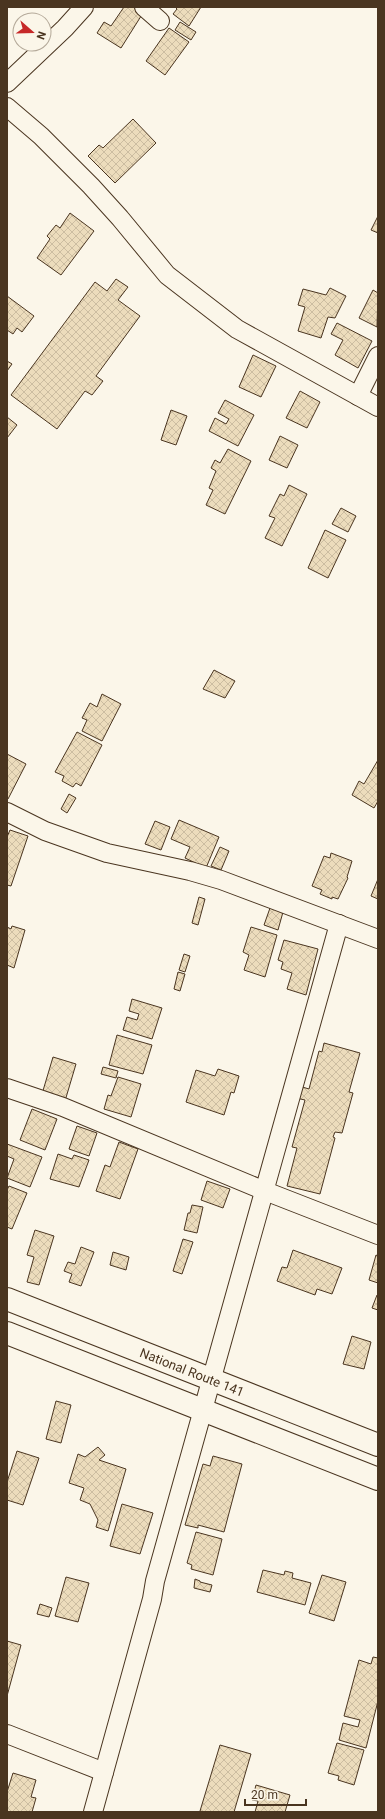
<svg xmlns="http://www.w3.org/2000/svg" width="385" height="1819" font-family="Roboto,sans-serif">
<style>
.building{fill:url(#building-cross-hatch);stroke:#4a3520}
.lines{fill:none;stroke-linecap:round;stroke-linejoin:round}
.minor-casing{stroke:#4a3520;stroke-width:20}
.trunk-casing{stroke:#4a3520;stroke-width:24}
.minor{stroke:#fbf6e9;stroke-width:18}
.trunk{stroke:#fbf6e9;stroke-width:22}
.labels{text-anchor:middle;stroke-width:3;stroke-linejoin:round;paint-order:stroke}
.street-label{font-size:13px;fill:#4a3520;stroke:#fbf6e9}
</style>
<defs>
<pattern id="building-cross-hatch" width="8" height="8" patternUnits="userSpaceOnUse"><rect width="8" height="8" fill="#ecdcbc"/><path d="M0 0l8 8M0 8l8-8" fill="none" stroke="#ccbda1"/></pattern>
</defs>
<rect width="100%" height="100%" fill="#fbf6e9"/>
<g class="building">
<polygon points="124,7 133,7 143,13 121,48 97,33 104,22 111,26"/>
<polygon points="175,7 201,7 189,26 173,14 177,9"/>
<polygon points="180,22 196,32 191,40 175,30"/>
<polygon points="169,28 189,42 165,75 146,61"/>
<polygon points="133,119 156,143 115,183 88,156 99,145 103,148"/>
<polygon points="70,213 94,231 61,275 37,258 50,239 47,236 56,225 60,228"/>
<polygon points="378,216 378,233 371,230"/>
<polygon points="116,279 128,287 118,300 140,316 96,376 103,381 92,395 85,391 57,429 11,395 95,282 107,291"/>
<polygon points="330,288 346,296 335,318 328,317 321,338 298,331 305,307 298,305 303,289 326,295"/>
<polygon points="373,290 378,293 377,327 359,318"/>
<polygon points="7,296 34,316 22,332 17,328 13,334 7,330"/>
<polygon points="337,323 372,341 358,368 335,355 343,340 331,334"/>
<polygon points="253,355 276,366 261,397 239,387"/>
<polygon points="7,361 12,364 7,371"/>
<polygon points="300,391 320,402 307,428 286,418"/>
<polygon points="225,400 254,415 238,446 209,431 215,418 226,424 229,419 218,413"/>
<polygon points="171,410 187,416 176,445 161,440"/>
<polygon points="7,417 17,425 7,438"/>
<polygon points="280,436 298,445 287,468 269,460"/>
<polygon points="228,449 251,461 225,514 206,505 213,490 209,488 216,471 211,468 215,460 220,463"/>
<polygon points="289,485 307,494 282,546 265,538 275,518 269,516 280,494 284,496"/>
<polygon points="341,508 356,516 348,532 332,524"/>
<polygon points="325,530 346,540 328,578 308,568"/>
<polygon points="214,670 235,681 225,698 203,689"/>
<polygon points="102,694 121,704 102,741 82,731 87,720 82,718 90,703 97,707"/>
<polygon points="77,732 102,745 81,786 76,783 73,787 62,781 64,776 55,772"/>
<polygon points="7,754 26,764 8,799 7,798"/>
<polygon points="378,760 378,801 374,808 352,795 359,781 364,784"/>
<polygon points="69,794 76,798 67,813 61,809"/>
<polygon points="179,820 219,837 206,868 185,858 190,847 171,839"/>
<polygon points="155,821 170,827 161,850 145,844"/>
<polygon points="10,830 28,836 11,886 7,885 7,837"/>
<polygon points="220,847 229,851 221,870 211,866"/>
<polygon points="331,853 352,861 347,877 348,878 338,899 332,897 332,899 320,894 322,890 312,886 324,856 330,858"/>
<polygon points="378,879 378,899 371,896"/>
<polygon points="199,897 205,899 198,925 192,923"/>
<polygon points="270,908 283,912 278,930 264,925"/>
<polygon points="12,926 25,930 14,968 7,965 7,927 11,929"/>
<polygon points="251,927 277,935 265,977 244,970 249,955 243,952"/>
<polygon points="284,940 318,949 306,995 287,989 292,973 281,969 283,962 278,960"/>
<polygon points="184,954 190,956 185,972 179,970"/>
<polygon points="178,972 185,974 180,991 174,989"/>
<polygon points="132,999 162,1008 152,1039 123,1030 127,1017 137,1020 139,1014 129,1011"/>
<polygon points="117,1035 152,1045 143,1074 109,1065"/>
<polygon points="324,1043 360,1053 349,1092 353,1093 342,1133 335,1132 333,1137 335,1138 320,1194 287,1186 297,1148 292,1147 305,1100 296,1098 299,1086 309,1089 319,1051 322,1052"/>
<polygon points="53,1057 76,1064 65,1101 42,1094"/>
<polygon points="103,1067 118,1071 116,1078 101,1074"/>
<polygon points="218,1069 239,1076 234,1093 231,1092 224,1115 186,1102 196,1070 215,1076"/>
<polygon points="118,1077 141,1084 131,1117 104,1109 108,1095 111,1096"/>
<polygon points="32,1109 57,1119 45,1150 20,1140"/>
<polygon points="77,1126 97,1133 89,1156 69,1149"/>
<polygon points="119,1142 138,1149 120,1199 96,1191 105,1165 110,1167"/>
<polygon points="7,1144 42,1157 30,1187 7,1178 14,1159 7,1156"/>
<polygon points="58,1154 72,1159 74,1155 89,1160 79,1187 50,1179"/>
<polygon points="207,1181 230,1189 223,1208 201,1200"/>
<polygon points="9,1186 27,1193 12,1229 7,1227 7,1190"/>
<polygon points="192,1205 203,1207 197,1233 184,1230 188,1213 190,1213"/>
<polygon points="35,1230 54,1236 39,1285 27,1282 34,1257 27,1255"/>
<polygon points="183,1239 193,1242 182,1274 173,1271"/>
<polygon points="81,1247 94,1252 81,1286 69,1282 72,1274 64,1271 68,1262 75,1264"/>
<polygon points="293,1250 342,1268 332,1294 317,1289 315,1295 277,1281 282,1267 287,1268"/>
<polygon points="113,1252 129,1257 126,1270 110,1265"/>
<polygon points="376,1255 378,1256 378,1283 369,1280"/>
<polygon points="377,1295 378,1296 378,1310 372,1308"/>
<polygon points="352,1336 371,1342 364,1369 343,1364"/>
<polygon points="56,1401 71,1405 61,1443 46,1439"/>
<polygon points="98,1447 105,1455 99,1460 126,1469 108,1531 96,1527 98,1520 90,1504 80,1500 84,1488 69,1483 78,1454 85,1457"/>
<polygon points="17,1451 39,1458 23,1505 7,1500 7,1482"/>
<polygon points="213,1456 242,1464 224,1532 198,1525 198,1528 185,1525 203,1464 210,1466"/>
<polygon points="122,1504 153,1513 140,1554 110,1546"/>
<polygon points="196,1532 222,1539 213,1575 191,1569 192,1565 187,1563"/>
<polygon points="263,1570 284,1575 285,1571 293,1573 292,1578 311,1583 305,1605 257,1592"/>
<polygon points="322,1575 346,1582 334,1621 309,1613"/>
<polygon points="66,1577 89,1583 78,1622 55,1616"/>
<polygon points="195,1579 200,1581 200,1582 212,1585 210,1592 194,1588"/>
<polygon points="40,1604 52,1608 49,1617 37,1614"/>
<polygon points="7,1641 21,1645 7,1696"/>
<polygon points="373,1657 378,1658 378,1701 366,1748 339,1740 343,1723 358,1727 360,1720 344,1716 359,1660 371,1664"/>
<polygon points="337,1743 364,1750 354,1785 338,1780 339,1776 328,1773"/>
<polygon points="220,1745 251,1754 234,1812 204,1812 200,1811"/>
<polygon points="13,1773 36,1780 31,1797 36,1798 32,1812 7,1812 7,1792"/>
<polygon points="256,1785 290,1795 285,1812 255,1812 258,1801 252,1800"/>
</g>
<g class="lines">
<g class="minor-casing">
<g id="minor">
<polyline points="144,7 160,21"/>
<polyline points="7,83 65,28 84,7"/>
<polyline points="7,107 41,136 91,186 120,218 167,275 237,329 378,407"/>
<polyline points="358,396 378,356"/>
<polyline points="7,812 45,831 107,853 190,871 221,880 378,939"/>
<polyline points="7,1088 63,1107 265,1191 378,1235"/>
<polyline points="7,1734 104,1772"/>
<polyline points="93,1812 152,1599 155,1581 339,924"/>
</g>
</g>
<g class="trunk-casing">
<g id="trunk">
<path id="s1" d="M7,1299l371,146"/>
<polyline points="7,1333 378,1479"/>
</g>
</g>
<use href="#minor" class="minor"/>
<use href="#trunk" class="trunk"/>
</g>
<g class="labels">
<g class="street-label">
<text dy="5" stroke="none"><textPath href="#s1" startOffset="199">National Route 141</textPath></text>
</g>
</g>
<rect width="385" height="1819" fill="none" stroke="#4a3520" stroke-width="16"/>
<g transform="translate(32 32) rotate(110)"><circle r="19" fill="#fbf6e9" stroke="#b4a999"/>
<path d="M0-3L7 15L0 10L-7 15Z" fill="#c62828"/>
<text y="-6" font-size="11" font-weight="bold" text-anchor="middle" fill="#4a3520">N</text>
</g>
<path d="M245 1799v6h61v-6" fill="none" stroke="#4a3520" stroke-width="2"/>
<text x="251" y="1799" font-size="12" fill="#4a3520" stroke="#fbf6e9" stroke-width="3" paint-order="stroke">20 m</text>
</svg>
